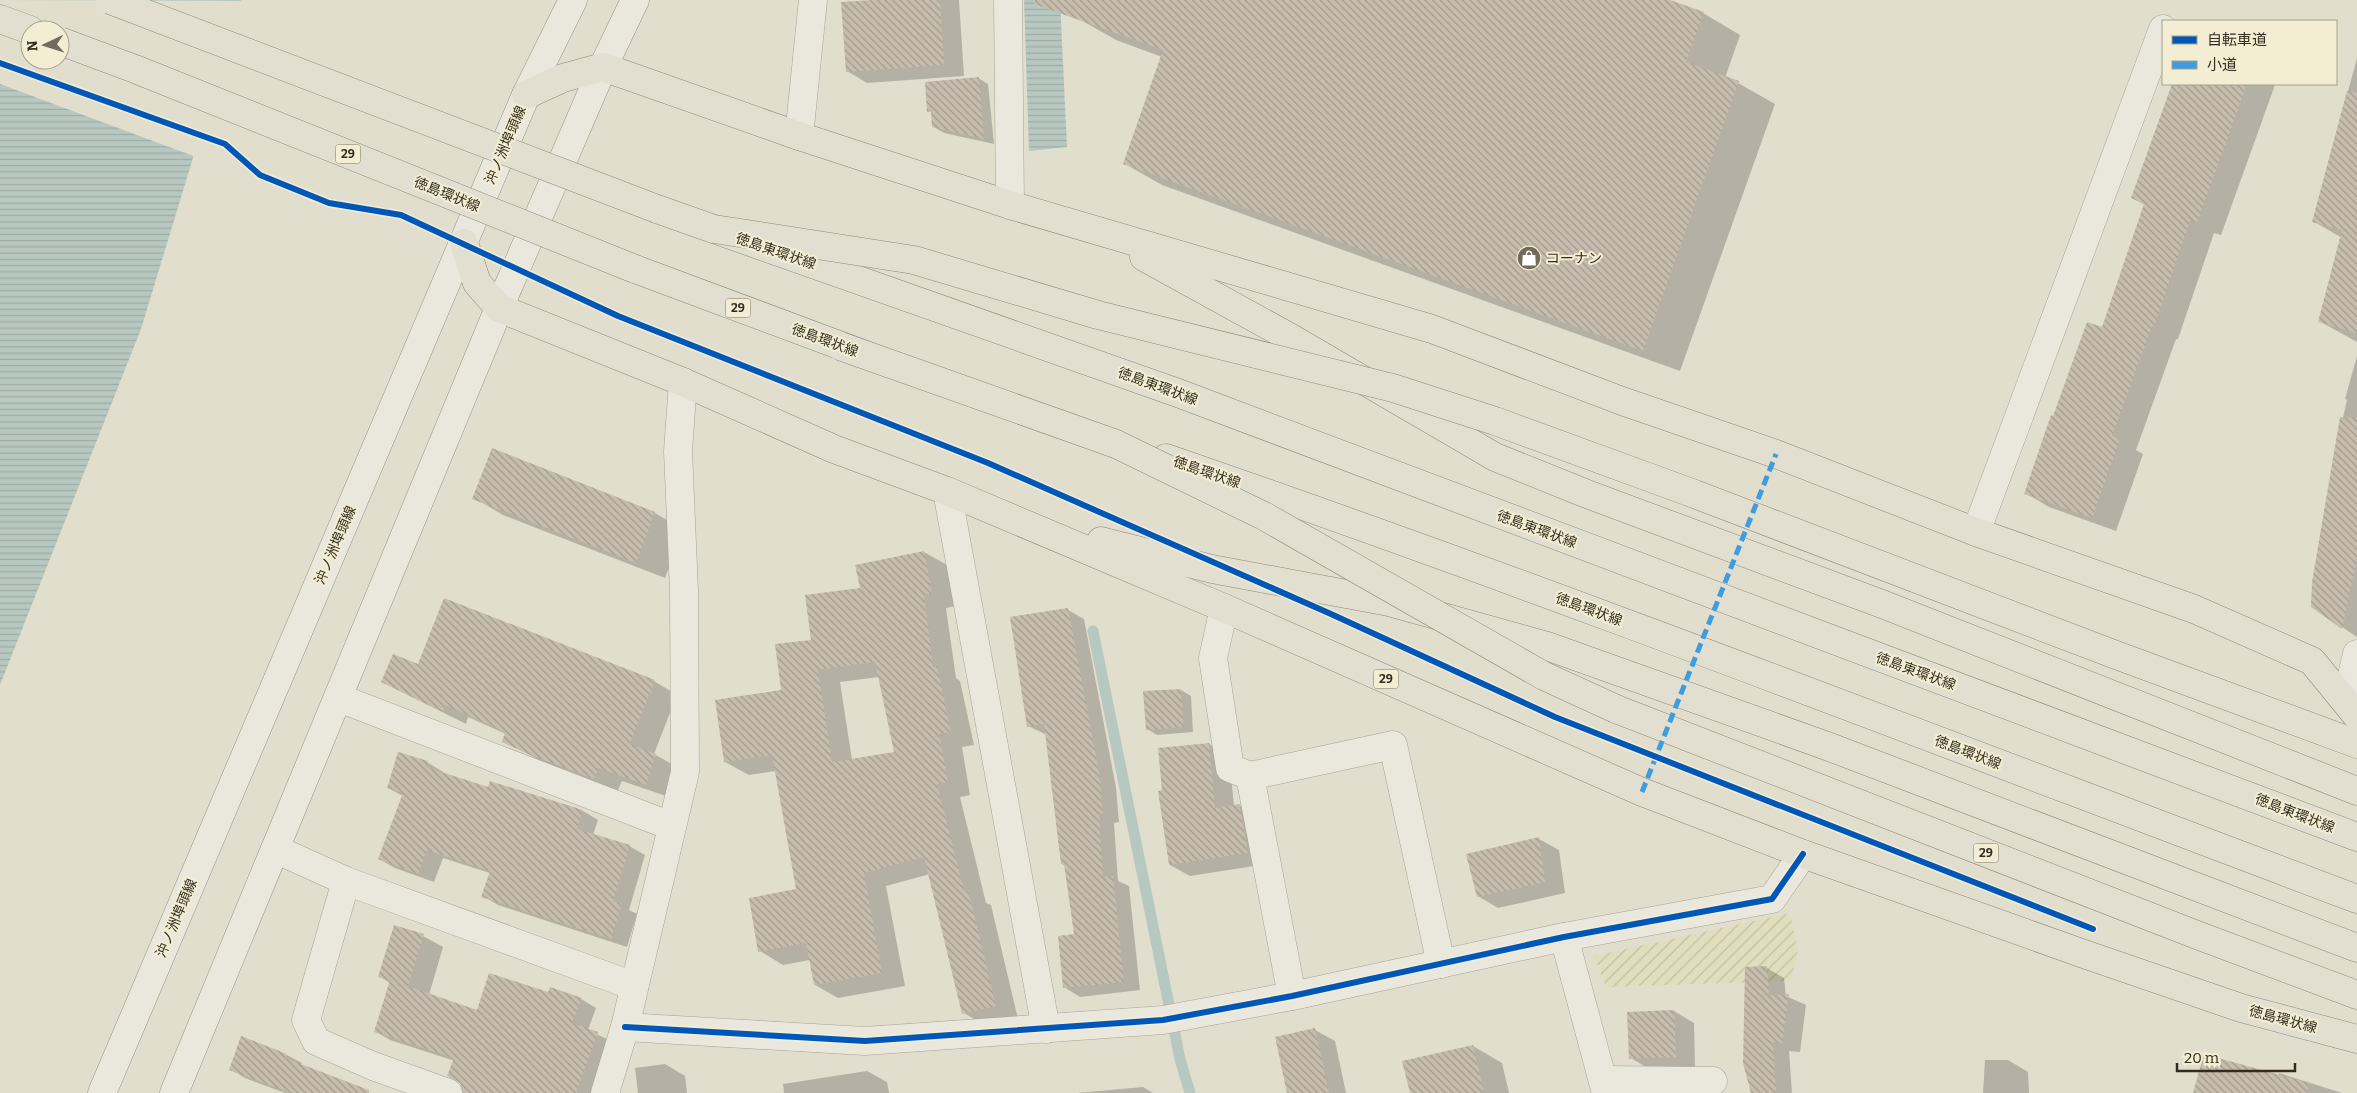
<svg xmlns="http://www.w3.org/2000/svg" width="2357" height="1093" font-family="Bitter,'Noto Sans JP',serif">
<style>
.farmland{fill:url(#farmland-furrows)}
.water{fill:url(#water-rules);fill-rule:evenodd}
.pier{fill:#e2decd;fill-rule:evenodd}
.shadow{fill:#0003;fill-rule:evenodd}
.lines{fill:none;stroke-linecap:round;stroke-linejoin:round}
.stream{stroke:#b7c8c0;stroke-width:11}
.building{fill:url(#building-back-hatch);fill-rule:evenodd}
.street-casing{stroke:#a7a395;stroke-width:29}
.secondary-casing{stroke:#979286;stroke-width:29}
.primary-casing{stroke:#8d887c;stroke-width:29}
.street{stroke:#eae8dd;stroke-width:28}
.secondary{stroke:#eae8dd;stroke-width:28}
.primary{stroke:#e2dfd0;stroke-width:28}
.primary-bridge-casing{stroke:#8d887c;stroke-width:29;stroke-linecap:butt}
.primary-bridge{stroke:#e2dfd0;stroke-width:28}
.quiet{stroke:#3e9ce0;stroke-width:5;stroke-dasharray:10 5;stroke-linecap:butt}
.cycleway-casing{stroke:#f3eed3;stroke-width:9}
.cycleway{stroke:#0057b8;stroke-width:6}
.labels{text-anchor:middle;stroke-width:4;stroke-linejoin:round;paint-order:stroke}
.shield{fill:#f3eed3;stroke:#6e6655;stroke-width:1}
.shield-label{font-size:12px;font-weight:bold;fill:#352c1f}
.street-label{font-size:14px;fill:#352c1f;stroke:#f3eed3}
.poi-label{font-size:14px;fill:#352c1f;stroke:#f3eed3;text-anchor:start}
</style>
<defs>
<pattern id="farmland-furrows" width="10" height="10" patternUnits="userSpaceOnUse" patternTransform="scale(1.25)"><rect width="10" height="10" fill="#e1debe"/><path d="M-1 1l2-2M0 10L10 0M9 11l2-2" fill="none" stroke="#c2bfa3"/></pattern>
<pattern id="water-rules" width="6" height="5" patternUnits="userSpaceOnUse" patternTransform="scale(1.25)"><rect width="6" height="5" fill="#b7c8c0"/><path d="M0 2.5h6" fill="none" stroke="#9eaca5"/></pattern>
<pattern id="building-back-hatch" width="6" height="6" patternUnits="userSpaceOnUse" patternTransform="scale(1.25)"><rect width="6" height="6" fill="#c6bdae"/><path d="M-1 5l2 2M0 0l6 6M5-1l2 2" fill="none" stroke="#a29a8d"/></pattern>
</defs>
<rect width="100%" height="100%" fill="#e2decd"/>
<polygon class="farmland" points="1790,913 1798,950 1791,981 1606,987 1594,956"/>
<g class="water">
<path d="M0,0h241l-100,329 -141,356zM30,30h30v30h-30z"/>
<polygon points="1024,0 1060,0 1067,147 1029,151"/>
</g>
<path class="pier" d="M0,0l243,1 -47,156 -196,-73zM30,30h30v30h-30z"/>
<g class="shadow">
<polygon points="894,0 959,0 964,76 867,83 847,71"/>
<polygon points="1085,0 1666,0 1703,13 1740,35 1725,78 1738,83 1775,104 1680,371 1162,185 1125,164 1162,57 1116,40 1079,19"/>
<polygon points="2357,58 2357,342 2319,321 2342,238 2313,221"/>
<polygon points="978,78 988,84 994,144 944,133 934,127 933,113 929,111"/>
<polygon points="2173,84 2275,85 2221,235 2214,233 2178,339 2176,339 2136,450 2143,454 2116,531 2049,507 2026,493 2054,417 2103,329 2145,205 2132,198"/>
<polygon points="2357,356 2357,637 2312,607 2335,453 2347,400 2345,399"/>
<polygon points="493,449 655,513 684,530 665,578 503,515 474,498"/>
<path d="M924,552l23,13 8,41 -9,2 10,70 4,3 14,64 -12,2 8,48 -10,2 26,106 5,2 27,114 -31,8 -23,-14 -34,-139 -44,12 19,100 -67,12 -23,-13 -5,-25 -27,5 -23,-14 38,-61 -22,-119 -27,4 -24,-13 57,-70 30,-51 50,-52zM879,677l17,76 -44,7 -12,-78z"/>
<polygon points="1068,610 1084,619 1116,788 1119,822 1114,823 1118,881 1129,886 1140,990 1080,997 1064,987 1075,936 1066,866 1062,864 1047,735 1028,726"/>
<polygon points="419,666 654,681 677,695 654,754 679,768 669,797 622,781 617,792 550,766 504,741 506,734 468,717 466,724 382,682"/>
<polygon points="1181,690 1191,696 1193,732 1157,735 1147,729"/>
<polygon points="1209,744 1229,755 1234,806 1239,805 1259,817 1267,864 1190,876 1170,865 1164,792"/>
<polygon points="427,762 443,772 443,773 489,789 583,811 598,820 593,835 629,846 645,855 629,910 637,914 627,947 498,905 483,896 490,873 443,858 434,882 395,868 379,859 403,796 388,788"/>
<polygon points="1539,839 1559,850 1565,893 1498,908 1478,896"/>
<polygon points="423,936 443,947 429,995 477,1011 549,994 581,999 596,1008 588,1030 613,1042 594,1093 464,1093 455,1061 390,1040 375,1031 390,983 379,976"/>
<polygon points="1767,968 1784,978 1786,996 1806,1005 1800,1052 1789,1051 1792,1093 1752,1093"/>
<polygon points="1674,1011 1694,1023 1695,1068 1651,1070 1631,1058 1629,1013"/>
<polygon points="1315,1030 1335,1041 1346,1093 1288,1093"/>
<polygon points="1473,1046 1502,1063 1509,1093 1411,1093"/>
<polygon points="287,1055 302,1063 301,1065 366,1093 285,1093 245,1078 230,1069"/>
<polygon points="1985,1060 2008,1060 2028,1072 2029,1093 1983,1093"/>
<polygon points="665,1064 685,1076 687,1093 638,1093 635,1068"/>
<polygon points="867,1071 887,1082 889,1093 784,1093 783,1084"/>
<polygon points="2279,1073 2342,1093 2194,1093 2278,1076"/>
<polygon points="1143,1087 1153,1093 1077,1093"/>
</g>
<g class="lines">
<polyline class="stream" points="1093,631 1180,1059 1190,1093"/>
</g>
<g class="building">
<polygon points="873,0 940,0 944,65 846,72 841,2"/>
<polygon points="1035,0 1670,0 1704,12 1686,62 1739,81 1643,351 1123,164 1163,50 1034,4"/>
<polygon points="979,77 984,139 932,127 931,111 927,112 925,82"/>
<polygon points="2172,84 2247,84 2197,223 2190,220 2154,327 2152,326 2112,436 2120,439 2092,518 2024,494 2051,415 2053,416 2087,322 2102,327 2144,204 2131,198"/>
<polygon points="2347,91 2357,93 2357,333 2318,322 2342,230 2312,222"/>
<polygon points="2340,417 2357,418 2357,558 2342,629 2311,607 2312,582"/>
<polygon points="492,448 655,512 636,563 472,499"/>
<path d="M924,551l8,42 -8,2 9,72 4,-1 14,66 -12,2 9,48 -11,2 27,107 4,-1 28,116 -34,8 -38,-157 -60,16 18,100 -68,12 -8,-42 -48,9 -9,-54 47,-9 -24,-134 -48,7 -9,-62 66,-10 -6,-46 36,-4 -6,-45 55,-7 -5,-23zM875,662l19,90 -62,10 -14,-92z"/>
<polygon points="444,598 655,680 630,744 656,754 646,785 599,768 594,779 526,753 502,742 505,732 445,705 443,712 381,682 393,654 418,664"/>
<polygon points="1068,608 1100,778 1103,814 1099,814 1103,877 1113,876 1124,982 1063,988 1058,936 1074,934 1064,864 1061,864 1044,724 1027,727 1010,617"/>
<polygon points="1181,689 1184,727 1146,730 1143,691"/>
<polygon points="1209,743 1215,808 1239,804 1248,853 1169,865 1158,791 1162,790 1158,748"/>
<polygon points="398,752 428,761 426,767 488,787 490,781 583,810 577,829 630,845 613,901 622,904 611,939 481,897 490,871 427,850 418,874 378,859 403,793 387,788"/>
<polygon points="1539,837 1545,882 1477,897 1466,854"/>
<polygon points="394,925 424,934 408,986 378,977"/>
<polygon points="1767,966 1769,995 1789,994 1782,1043 1773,1042 1776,1093 1751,1093 1743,1063 1745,967"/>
<polygon points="489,973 548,992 550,987 582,998 572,1023 598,1032 576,1093 463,1093 460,1083 447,1076 454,1058 374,1032 390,980 477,1010"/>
<polygon points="1674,1010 1676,1057 1629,1059 1627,1012"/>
<polygon points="1315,1028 1329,1093 1287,1093 1275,1037"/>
<polygon points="241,1036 287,1054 285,1058 369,1090 369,1093 290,1093 229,1070"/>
<polygon points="1473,1045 1484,1093 1410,1093 1402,1061"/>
<polygon points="2204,1054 2309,1083 2307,1093 2193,1093"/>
</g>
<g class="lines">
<g class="street-casing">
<g id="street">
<polyline points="1008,0 1010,205"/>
<polyline points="799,136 813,0"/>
<polyline points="947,491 1046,1029"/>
<polyline points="1976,532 2163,29"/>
<polyline points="1224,608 1213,658 1230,768 1250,776 1393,745 1441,964"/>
<polyline points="339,698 671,826"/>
<polyline points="2346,701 2357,654"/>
<polyline points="1250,776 1292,996"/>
<polyline points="275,849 346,881"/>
<polyline points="1564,937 1606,1093"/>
<polyline points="625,1027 865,1041 1163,1020 1292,996 1564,937 1772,899 1803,854"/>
<polyline points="1603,1080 1713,1081"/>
<polyline points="448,1093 373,1066 316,1041 306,1020 346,881 634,986"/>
<polyline points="605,1093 625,1027 685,772 684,591 678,451 683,382"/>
</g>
</g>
<g class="secondary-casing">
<g id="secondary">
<polyline points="102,1093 526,95 573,0"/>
<polyline points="174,1093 499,308 603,67 635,0"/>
</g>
</g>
<g class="primary-casing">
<g id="primary">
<polyline points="0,19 30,30"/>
<polyline points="526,95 563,78 603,67 799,136 1010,205 1432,329 1622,401 1776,454 1976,532 2194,609 2312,661 2357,716"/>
<polyline points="657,209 1178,393 2357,837"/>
<polyline points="464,243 477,283 499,308 683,382 834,449 947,491 1224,608 1642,792 1803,854 2084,954 2241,1008 2357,1039"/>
<polyline points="1144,257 1291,338 1495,457 1587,494 1882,604 2357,791"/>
<polyline points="635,269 863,354"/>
<path d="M1166,458c401,138 795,292 1191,441"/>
<polyline points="1692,493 2116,655 2357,744"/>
<polyline points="1101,541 1212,569 1389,602 1547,646 1827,746 2357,948"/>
<polyline points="1616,709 2197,935 2357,995"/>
</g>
</g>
<use href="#street" class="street"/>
<use href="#secondary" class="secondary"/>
<use href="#primary" class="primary"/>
<g class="primary-bridge-casing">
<g id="primary-bridge">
<polyline points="110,0 657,209"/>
<polyline points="60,41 135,69 635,269"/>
<polyline points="714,229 914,260 1098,315 1393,388 1495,421 1692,493"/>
<polyline points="840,346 1116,444 1264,516 1544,676 1616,709"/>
</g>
</g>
<use href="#primary-bridge" class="primary-bridge"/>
<polyline class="quiet" points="1642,792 1776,454"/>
<g class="cycleway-casing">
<g id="cycleway">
<polyline points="0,63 225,144 260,175 329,203 401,215 618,316 988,463 1331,614 1555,717 2093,929"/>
<polyline points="625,1027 865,1041 1163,1020 1292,996 1564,937 1772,899 1803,854"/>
</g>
</g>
<use href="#cycleway" class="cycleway"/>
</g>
<defs>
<g id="shop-disc" transform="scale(1.25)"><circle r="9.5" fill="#726a5c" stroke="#f3eed3"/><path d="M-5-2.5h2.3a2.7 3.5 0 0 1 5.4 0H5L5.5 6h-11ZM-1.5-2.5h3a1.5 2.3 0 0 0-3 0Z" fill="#fff"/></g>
</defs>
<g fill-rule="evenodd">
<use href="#shop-disc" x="1529" y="258"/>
</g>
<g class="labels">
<g class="shield">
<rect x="335.5" y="144.5" width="25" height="19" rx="4"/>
<rect x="725.5" y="298.5" width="25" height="19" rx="4"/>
<rect x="1373.5" y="669.5" width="25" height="19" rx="4"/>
<rect x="1973.5" y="843.5" width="25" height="19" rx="4"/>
</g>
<g class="shield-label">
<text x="348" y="158">29</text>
<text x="738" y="312">29</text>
<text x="1386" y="683">29</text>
<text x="1986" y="857">29</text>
</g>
<g class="street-label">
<text transform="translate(505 145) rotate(-67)" y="5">沖ノ洲埠頭線</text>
<text transform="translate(447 194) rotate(22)" y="5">徳島環状線</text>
<text transform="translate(776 251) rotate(19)" y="5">徳島東環状線</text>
<text transform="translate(825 340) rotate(20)" y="5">徳島環状線</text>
<text transform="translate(1158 386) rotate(20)" y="5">徳島東環状線</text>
<text transform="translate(1207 472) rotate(19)" y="5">徳島環状線</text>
<text transform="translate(1537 529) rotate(20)" y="5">徳島東環状線</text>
<text transform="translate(335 545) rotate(-67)" y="5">沖ノ洲埠頭線</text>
<text transform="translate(1589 609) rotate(20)" y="5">徳島環状線</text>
<text transform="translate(1916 671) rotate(20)" y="5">徳島東環状線</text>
<text transform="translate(1968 752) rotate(21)" y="5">徳島環状線</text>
<text transform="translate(2295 813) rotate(21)" y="5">徳島東環状線</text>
<text transform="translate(176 918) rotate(-67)" y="5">沖ノ洲埠頭線</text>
<text transform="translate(2283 1019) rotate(15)" y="5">徳島環状線</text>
</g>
<g class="poi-label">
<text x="1546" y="263">コーナン</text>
</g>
</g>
<rect x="2162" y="20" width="175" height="65" fill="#f3eed3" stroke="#a7a08b"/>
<rect x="2172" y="36" width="25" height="8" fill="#0057b8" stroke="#a7a08b"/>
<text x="2207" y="45" font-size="15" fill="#352c1f">自転車道</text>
<rect x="2172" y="61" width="25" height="8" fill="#3e9ce0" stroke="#a7a08b"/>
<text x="2207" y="70" font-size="15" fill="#352c1f">小道</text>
<g transform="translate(45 45) rotate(266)"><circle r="24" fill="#f3eed3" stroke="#a7a08b"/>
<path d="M0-4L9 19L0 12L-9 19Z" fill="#726a5c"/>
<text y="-8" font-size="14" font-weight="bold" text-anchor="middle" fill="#352c1f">N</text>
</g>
<path d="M2177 1063v8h118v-8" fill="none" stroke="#352c1f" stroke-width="2.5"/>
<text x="2184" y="1063" font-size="15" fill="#352c1f" stroke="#f3eed3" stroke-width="4" paint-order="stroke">20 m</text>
</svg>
